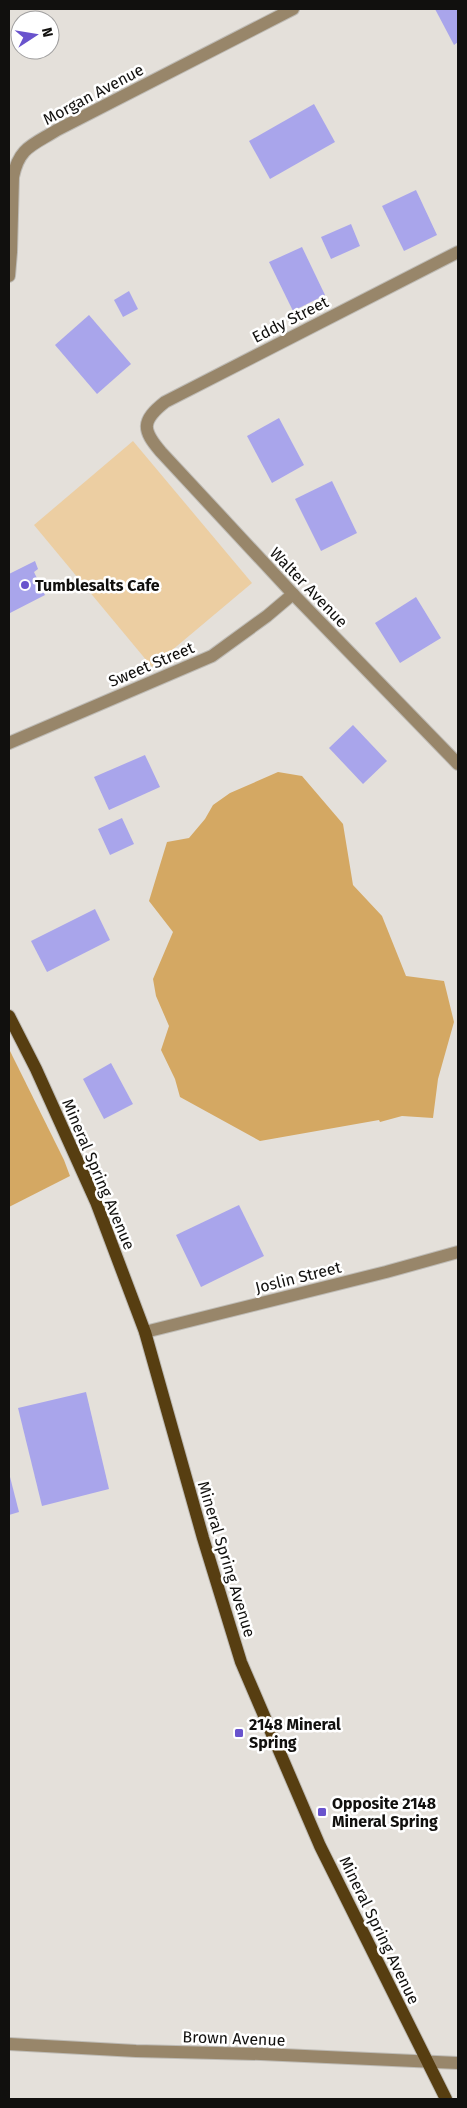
<svg xmlns="http://www.w3.org/2000/svg" width="467" height="2108" font-family="'Fira Sans',sans-serif">
<style>
.green{fill:#eccea2}
.forest{fill:#d4a863}
.building{fill:#a9a5eb}
.lines{fill:none;stroke-linecap:round;stroke-linejoin:round}
.minor-casing{stroke:#bebbb5;stroke-width:14}
.major-casing{stroke:#bebbb5;stroke-width:14}
.minor{stroke:#98866a;stroke-width:12}
.major{stroke:#573e11;stroke-width:12}
.poi-dot{fill:#6953cd;stroke:#fff;stroke-width:2}
.labels{text-anchor:middle;stroke-width:5;stroke-linejoin:round;paint-order:stroke}
.street-label{font-size:16px;fill:#11100e;stroke:#fff}
.poi-label{font-size:16px;font-weight:bold;fill:#11100e;stroke:#fff;text-anchor:start}
</style>
<rect width="100%" height="100%" fill="#e4e0da"/>
<polygon class="green" points="133,441 252,583 152,667 34,525"/>
<g class="forest">
<polygon points="278,772 302,776 343,824 353,885 382,916 406,976 444,981 454,1022 438,1079 433,1118 402,1116 380,1122 379,1120 260,1141 180,1097 175,1079 161,1050 169,1026 156,996 153,979 173,932 149,901 167,842 189,838 205,819 213,805 230,793"/>
<polygon points="9,1049 64,1160 70,1176 9,1207"/>
</g>
<g class="building">
<polygon points="435,9 458,9 458,42 454,45"/>
<polygon points="314,104 335,142 270,179 249,141"/>
<polygon points="416,190 437,235 404,251 382,206"/>
<polygon points="351,224 360,246 331,259 321,237"/>
<polygon points="302,247 325,295 293,311 269,262"/>
<polygon points="129,291 138,309 123,317 114,300"/>
<polygon points="89,315 131,364 97,394 55,345"/>
<polygon points="279,418 304,465 272,483 247,436"/>
<polygon points="332,481 357,533 321,551 295,499"/>
<polygon points="35,561 38,569 34,572 45,595 10,613 9,574"/>
<polygon points="416,597 441,638 400,663 375,623"/>
<polygon points="353,725 387,761 363,784 329,748"/>
<polygon points="145,755 160,787 109,810 94,777"/>
<polygon points="122,818 134,844 110,855 98,829"/>
<polygon points="95,909 110,940 47,972 31,941"/>
<polygon points="111,1063 133,1104 104,1119 83,1079"/>
<polygon points="239,1205 264,1256 201,1287 176,1235"/>
<polygon points="86,1392 109,1489 42,1506 18,1408"/>
<polygon points="9,1473 19,1512 9,1515"/>
</g>
<g class="lines">
<g class="minor-casing">
<g id="minor">
<path d="M458,252l-293,150c-24,19 -23,28 -4,50l132,142 165,170"/>
<path d="M9,276l2,-24 2,-75c6,-30 20,-32 44,-47l236,-121"/>
<polyline points="9,743 212,656 267,616 293,594"/>
<polyline points="145,1332 386,1272 458,1252"/>
<polyline points="9,2044 136,2051 261,2054 458,2063"/>
</g>
</g>
<g class="major-casing">
<polyline id="major" points="9,1016 36,1069 96,1202 145,1332 203,1538 241,1662 320,1846 446,2099"/>
</g>
<use href="#minor" class="minor"/>
<use href="#major" class="major"/>
</g>
<g class="poi-dot">
<circle cx="25" cy="585" r="5"/>
<rect x="234" y="1728" width="10" height="10" rx="2.5"/>
<rect x="317" y="1807" width="10" height="10" rx="2.5"/>
</g>
<g class="labels">
<g class="street-label">
<text transform="translate(93 94) rotate(-28)" y="6">Morgan Avenue</text>
<text transform="translate(290 319) rotate(-27)" y="6">Eddy Street</text>
<text transform="translate(309 587) rotate(46)" y="6">Walter Avenue</text>
<text transform="translate(151 664) rotate(-23)" y="6">Sweet Street</text>
<text transform="translate(99 1174) rotate(67)" y="6">Mineral Spring Avenue</text>
<text transform="translate(298 1277) rotate(-14)" y="6">Joslin Street</text>
<text transform="translate(227 1559) rotate(73)" y="6">Mineral Spring Avenue</text>
<text transform="translate(380 1930) rotate(64)" y="6">Mineral Spring Avenue</text>
<text transform="translate(234 2038) rotate(2)" y="6">Brown Avenue</text>
</g>
<g class="poi-label">
<text x="35" y="591">Tumblesalts Cafe</text>
<text x="249" y="1730">2148 Mineral<tspan x="249" dy="18">Spring</tspan></text>
<text x="332" y="1809">Opposite 2148<tspan x="332" dy="18">Mineral Spring</tspan></text>
</g>
</g>
<rect width="467" height="2108" fill="none" stroke="#11100e" stroke-width="20"/>
<g transform="translate(35 35) rotate(78)"><circle r="24" fill="#ffffff" stroke="#a09f9f"/>
<path d="M0-4L9 19L0 12L-9 19Z" fill="#6953cd"/>
<text y="-8" font-size="14" font-weight="bold" text-anchor="middle" fill="#11100e">N</text>
</g>
</svg>
